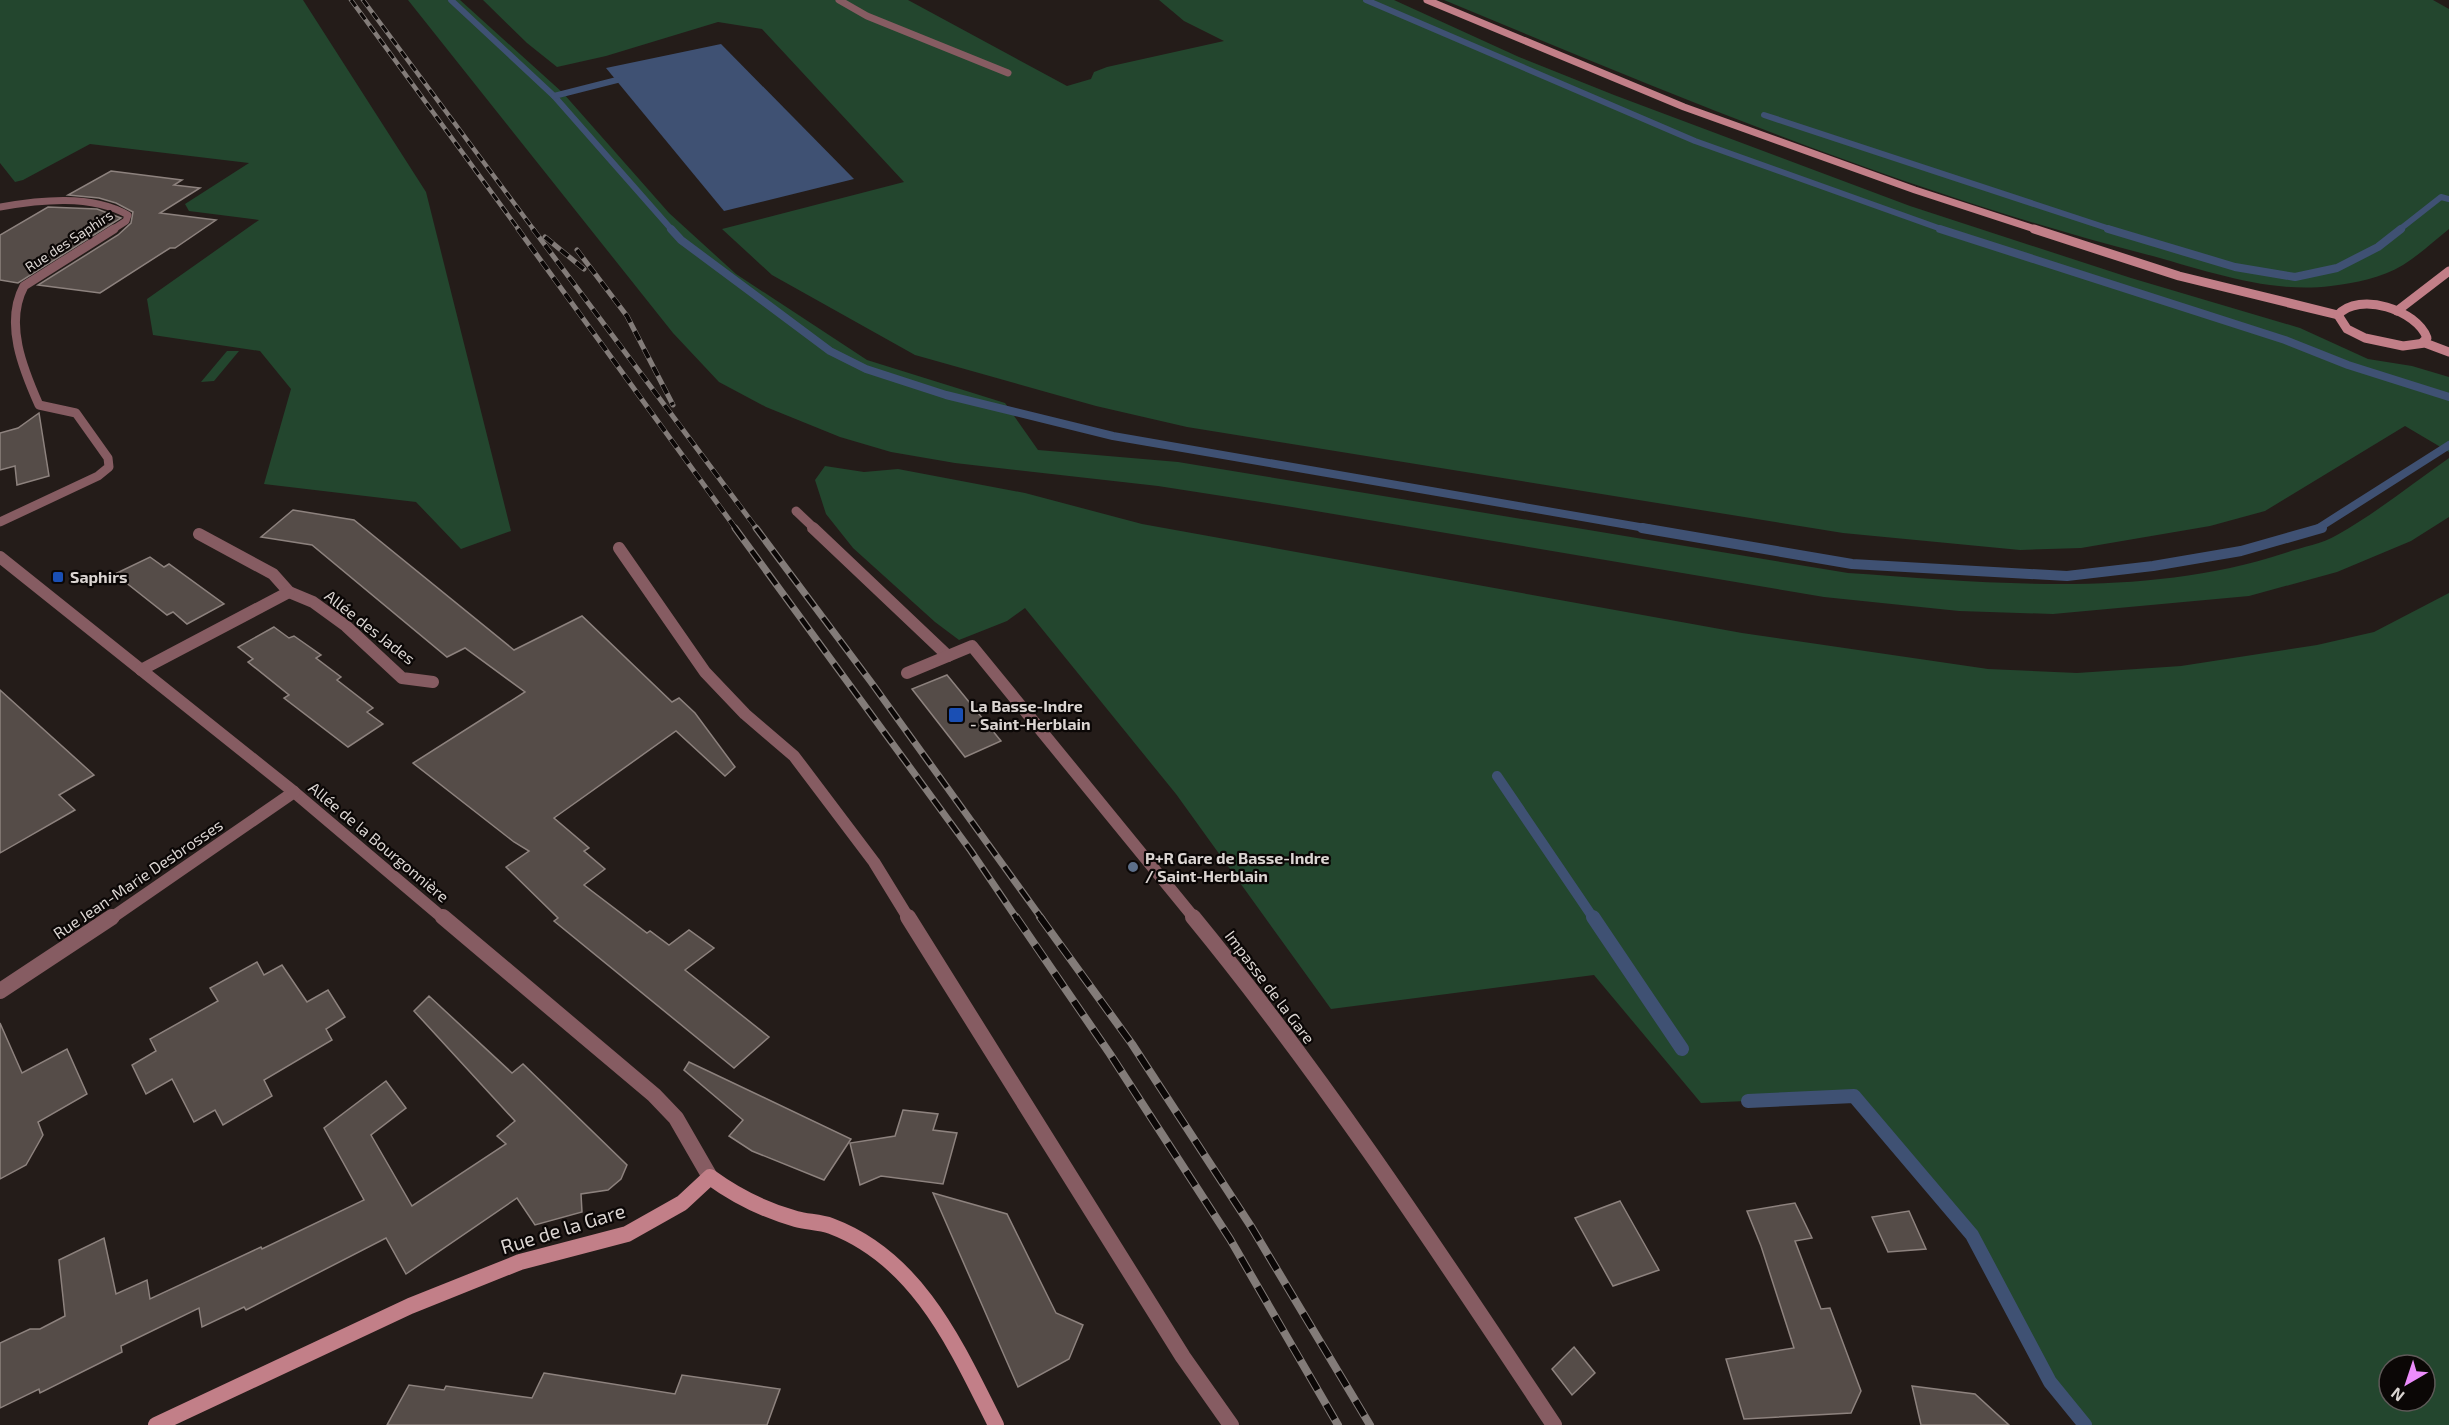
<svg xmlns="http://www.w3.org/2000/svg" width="2449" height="1425" font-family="'Exo 2',sans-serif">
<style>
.green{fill:#23462e;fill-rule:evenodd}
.water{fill:#3f5173}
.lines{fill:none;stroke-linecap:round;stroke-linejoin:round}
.stream-far3{stroke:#3f5173;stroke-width:6}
.stream-far2{stroke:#3f5173;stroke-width:8}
.stream-far1{stroke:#3f5173;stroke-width:10}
.stream{stroke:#3f5173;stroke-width:14}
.building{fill:#554c48;stroke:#8d827e;stroke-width:1.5}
.lane-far3{stroke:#865c62;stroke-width:7}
.lane-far2{stroke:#865c62;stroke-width:9}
.lane-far1{stroke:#865c62;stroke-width:12}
.lane{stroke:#865c62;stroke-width:16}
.street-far3{stroke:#865c62;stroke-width:7}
.street-far2{stroke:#865c62;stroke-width:9}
.street-far1{stroke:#865c62;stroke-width:12}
.street{stroke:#865c62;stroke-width:16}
.secondary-far2{stroke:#c27f88;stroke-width:7}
.secondary-far1{stroke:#c27f88;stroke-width:9}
.secondary{stroke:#c27f88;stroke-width:16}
.rail-far3-casing{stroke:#837c79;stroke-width:4.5}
.rail-far2-casing{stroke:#837c79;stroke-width:5}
.rail-far1-casing{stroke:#837c79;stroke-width:7}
.rail-casing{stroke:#837c79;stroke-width:8}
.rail-far3{stroke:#0b0706;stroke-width:3;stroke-dasharray:8;stroke-linecap:butt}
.rail-far2{stroke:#0b0706;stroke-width:4;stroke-dasharray:10;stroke-linecap:butt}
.rail-far1{stroke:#0b0706;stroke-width:4.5;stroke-dasharray:14;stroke-linecap:butt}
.rail{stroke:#0b0706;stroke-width:6;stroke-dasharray:17;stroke-linecap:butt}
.transit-dot{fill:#1a4fb4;stroke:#0b0706;stroke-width:2}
.service-dot{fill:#5c6f8a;stroke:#0b0706;stroke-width:2}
.labels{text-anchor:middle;stroke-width:4.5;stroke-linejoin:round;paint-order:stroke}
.far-street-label{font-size:14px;fill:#dbd5d2;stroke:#0b0706}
.poi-label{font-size:16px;font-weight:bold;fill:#dbd5d2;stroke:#0b0706;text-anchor:start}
.street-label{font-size:16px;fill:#dbd5d2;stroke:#0b0706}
.near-street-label{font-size:20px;fill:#dbd5d2;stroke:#0b0706}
</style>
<rect width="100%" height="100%" fill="#241c19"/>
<g class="green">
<polygon points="0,0 303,0 426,192 511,531 461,549 416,502 264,484 291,389 260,351 153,335 147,299 259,220 189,211 185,204 249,163 90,144 23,180 15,182 0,163"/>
<path d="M408,0h52l103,93 106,120 67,61 131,86 138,43 33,47 140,12 670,111c145,10 297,26 437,-20 17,-6 37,-9 52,-18 39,-22 75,-51 112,-77v59l-38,24 -74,31 -88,24 -196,18 -94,-3 -135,-14 -532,-90 -134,-21 -203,-23 -64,-11 -51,-15 -74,-30 -47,-25 -46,-49z"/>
<polygon points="483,0 908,0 1067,86 1091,79 1094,72 1107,67 1224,41 1184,21 1159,0 1394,0 1519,57 1614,95 1910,206 2131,278 2300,328 2368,359 2412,366 2449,377 2449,452 2405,426 2265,511 2210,526 2081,548 2020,550 1843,533 1187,427 1096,406 915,355 772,275 722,229 904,182 762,29 718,22 606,56 557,67 527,43"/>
<path d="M1444,0h989l16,9v220c-15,12 -30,26 -46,36 -21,13 -48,18 -72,21 -65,8 -128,-17 -190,-33 -239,-62 -469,-158 -697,-253z"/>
<polygon points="227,351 239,351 214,381 201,382"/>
<path d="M825,466l39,6 34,-3 127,24 117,31 600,109 246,36 89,4 104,-7 136,-21 57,-13 75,-39v832h-364l-35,-43 -78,-147 -118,-139 -153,7 -107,-128 -263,34 -155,-215 -151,-186 -18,13 -48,19 -24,-18 -82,-74 -27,-34 -11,-34zM2389,1365h36v36h-36z"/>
</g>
<polygon class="water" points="721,44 854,179 724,211 606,68"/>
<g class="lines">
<g class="stream-far3">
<polyline points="451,0 554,96 672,230"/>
<polyline points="1366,0 1695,141 1944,230"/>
<polyline points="554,96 617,80"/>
<polyline points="1764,115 2113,230"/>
<polyline points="2399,230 2441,197 2449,199"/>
</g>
<g class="stream-far2">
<polyline points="671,229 681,240 830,351 866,369 946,395 1113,436 1651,529"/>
<polyline points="1940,229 2285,340 2348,365 2449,397"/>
<polyline points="2108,229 2235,267 2295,277 2337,268 2378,247 2401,229"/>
<polyline points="2317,529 2449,445"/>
</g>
<g class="stream-far1">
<polyline points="1642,528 1852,564 2067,576 2153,566 2241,551 2322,528"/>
<polyline points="1497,776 1594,919"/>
</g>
<g class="stream">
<polyline points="1593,917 1682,1049"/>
<polyline points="1748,1101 1854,1096 1972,1235 2050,1382 2085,1425"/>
</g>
</g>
<g class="building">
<polygon points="111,171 182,180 174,185 200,188 160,213 216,220 175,248 170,248 100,293 38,285 118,235 131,223 133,212 116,203 99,198 68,195"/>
<polygon points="48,207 97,209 121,218 18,283 0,280 0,235"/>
<polygon points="39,413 49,476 17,485 15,466 0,470 0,433 18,428"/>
<polygon points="293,510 354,520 514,650 582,616 672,702 679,698 695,713 735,767 725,776 676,731 554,818 589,848 584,851 605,869 584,885 647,933 650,931 669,945 689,930 714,948 685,970 769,1037 734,1068 554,921 558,918 506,867 529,851 514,842 413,763 525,692 465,648 447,657 312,545 261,537"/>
<polygon points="150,557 164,567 169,564 224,604 187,624 173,612 167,615 115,574"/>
<polygon points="274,627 289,638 294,636 321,655 316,658 341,677 337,680 373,708 367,712 383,724 348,747 284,698 289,695 248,662 253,659 238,647"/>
<polygon points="947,675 1001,741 965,757 912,689"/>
<polygon points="0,690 94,775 59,795 75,810 0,853"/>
<polygon points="257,962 264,975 282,965 307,1002 328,990 345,1017 326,1029 332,1040 264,1080 272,1096 223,1125 215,1110 194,1122 172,1079 146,1094 132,1065 156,1051 150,1039 218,1001 210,988"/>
<polygon points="429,996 512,1073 523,1064 627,1165 621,1179 608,1190 581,1194 582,1212 535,1225 517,1198 406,1274 386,1238 246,1310 244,1307 202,1327 199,1308 121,1346 122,1352 40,1393 39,1389 0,1408 0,1343 30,1329 40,1329 65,1316 59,1260 104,1238 116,1294 147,1280 150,1299 261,1247 262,1249 364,1200 324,1128 386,1081 406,1108 371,1135 412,1206 506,1144 497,1136 515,1121 414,1011"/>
<polygon points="0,1023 22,1073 67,1049 87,1094 38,1122 43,1135 26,1165 0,1179"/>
<polygon points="689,1062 851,1139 824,1180 752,1151 729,1136 743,1120 684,1070"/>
<polygon points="903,1110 938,1114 933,1130 957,1133 943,1184 881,1176 860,1185 850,1143 895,1136"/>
<polygon points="933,1193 1007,1214 1056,1313 1083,1325 1069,1359 1018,1387"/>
<polygon points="1620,1201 1659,1270 1613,1286 1575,1218"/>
<polygon points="1795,1203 1812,1238 1795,1241 1821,1309 1830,1308 1861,1391 1851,1413 1744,1419 1726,1359 1794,1348 1761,1246 1747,1211"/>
<polygon points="1909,1211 1926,1249 1888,1252 1872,1217"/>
<polygon points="1574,1347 1595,1373 1572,1395 1552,1369"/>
<polygon points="544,1373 675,1394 682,1375 780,1389 767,1425 387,1425 409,1385 444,1390 446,1386 532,1398"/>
<polygon points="1912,1386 1975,1394 2009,1425 1921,1425"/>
</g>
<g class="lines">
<polyline class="lane-far3" points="839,0 867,16 1008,73"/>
<polyline class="lane-far2" points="796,511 815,529"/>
<g class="lane-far1">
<polyline points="813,528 948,656"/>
<polyline points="619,548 705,672 745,714 794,756 874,862 909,919"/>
</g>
<polyline class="lane" points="908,917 1183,1357 1231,1425"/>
<path class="street-far3" d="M0,207c40,-7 91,-13 128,8l-2,6 -14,9"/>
<path class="street-far2" d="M0,522l98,-46 11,-9 -1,-9 -32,-45 -37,-8c-16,-36 -35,-82 -15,-119l90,-57"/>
<g class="street-far1">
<polyline points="199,534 273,574 289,592 313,602 346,626 402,678 433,682"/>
<polyline points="0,557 294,792 444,919"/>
<polyline points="141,670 289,592"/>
<polyline points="907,673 972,646 1195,919"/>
<polyline points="110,919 294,792"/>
</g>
<g class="street">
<polyline points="443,917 654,1095 676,1118 710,1177"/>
<path d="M1193,917c132,161 246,335 361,508"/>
<polyline points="0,991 112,917"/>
</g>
<polyline class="secondary-far2" points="1427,0 1684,107 1915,190 2038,230"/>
<g class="secondary-far1">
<polyline points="2034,229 2179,276 2338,315"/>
<polyline points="2397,311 2449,271"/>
<polyline points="2338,315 2347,329 2365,338 2403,346 2425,343 2449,352"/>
<path d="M2338,315c21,-24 79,-5 89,23l-4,4"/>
</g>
<path class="secondary" d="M156,1425l254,-119 110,-44 107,-28 55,-31 28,-26c26,19 54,33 86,42 11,3 24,3 35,7 88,33 126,122 165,199"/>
<g class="rail-far3-casing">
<g id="rail-far3">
<polyline points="351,0 519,230"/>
<polyline points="363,0 534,230"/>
</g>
</g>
<g class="rail-far2-casing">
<g id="rail-far2">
<polyline points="518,229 736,529"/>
<polyline points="533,229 757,529"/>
<polyline points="545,237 584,269"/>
<polyline points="577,250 627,316 673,405"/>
</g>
</g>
<g class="rail-far1-casing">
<g id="rail-far1">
<polyline points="735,528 971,851 1017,919"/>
<polyline points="756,528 871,682 1042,919"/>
</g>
</g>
<g class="rail-casing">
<g id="rail">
<polyline points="1016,917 1110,1054 1230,1239 1338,1425"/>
<polyline points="1040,917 1132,1044 1252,1228 1370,1425"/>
</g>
</g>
<use href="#rail-far3" class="rail-far3"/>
<use href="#rail-far2" class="rail-far2"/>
<use href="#rail-far1" class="rail-far1"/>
<use href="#rail" class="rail"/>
</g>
<g class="transit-dot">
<rect x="52" y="571" width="12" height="12" rx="3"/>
<rect x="948" y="707" width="16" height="16" rx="3"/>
</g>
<circle class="service-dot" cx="1133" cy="867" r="6"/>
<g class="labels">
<g class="far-street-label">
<text transform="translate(69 241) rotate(-33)" y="5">Rue des Saphirs</text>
</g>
<g class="poi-label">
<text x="70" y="583">Saphirs</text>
<text x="970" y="712">La Basse-Indre<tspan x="970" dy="18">- Saint-Herblain</tspan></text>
<text x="1145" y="864">P+R Gare de Basse-Indre<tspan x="1145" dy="18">/ Saint-Herblain</tspan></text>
</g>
<g class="street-label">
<text transform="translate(370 627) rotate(38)" y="6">Allée des Jades</text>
<text transform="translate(379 842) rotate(40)" y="6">Allée de la Bourgonnière</text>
<text transform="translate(138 879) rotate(-34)" y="6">Rue Jean-Marie Desbrosses</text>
<text transform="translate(1270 987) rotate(53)" y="6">Impasse de la Gare</text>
</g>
<g class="near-street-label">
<text transform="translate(563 1229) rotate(-17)" y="7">Rue de la Gare</text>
</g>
</g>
<g transform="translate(2407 1383) rotate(219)"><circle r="28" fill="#0b0706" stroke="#5e5958" stroke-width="1.5"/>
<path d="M0-4.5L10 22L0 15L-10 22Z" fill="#ec8cfb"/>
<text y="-9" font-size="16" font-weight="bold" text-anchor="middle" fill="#dbd5d2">N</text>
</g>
</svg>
